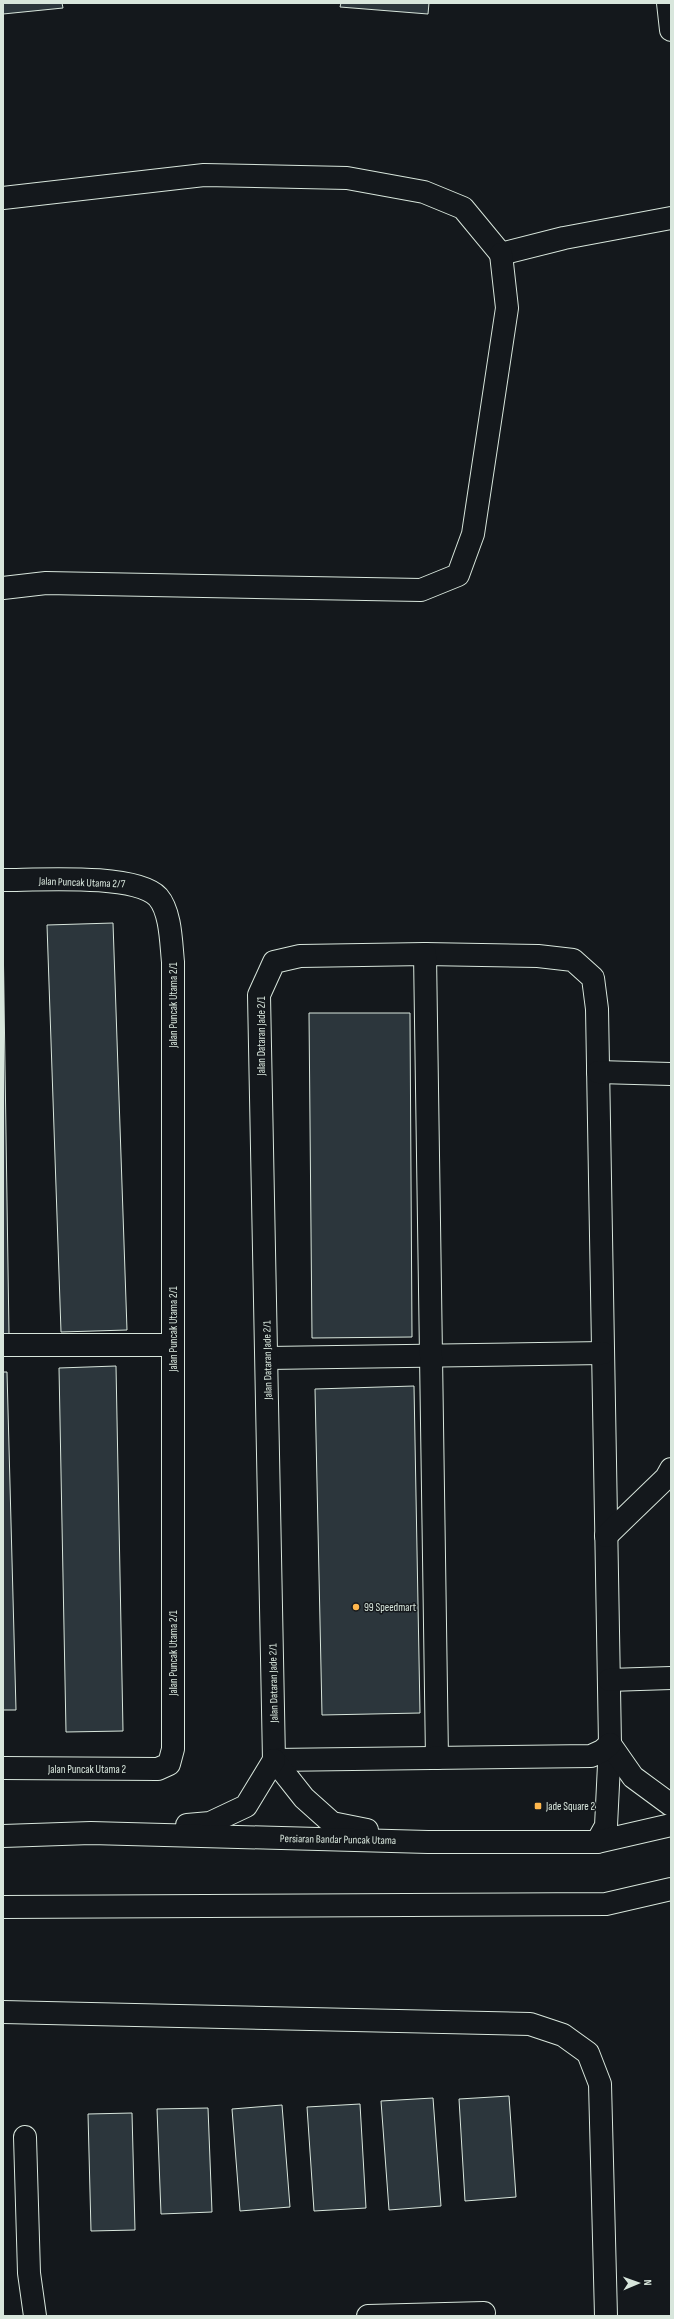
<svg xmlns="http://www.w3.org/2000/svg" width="674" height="2319" font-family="'Sofia Sans Condensed',sans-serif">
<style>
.building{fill:#2c363c;stroke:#d8e6dc}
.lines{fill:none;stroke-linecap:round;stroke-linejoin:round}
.minor-casing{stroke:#d8e6dc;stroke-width:24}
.minor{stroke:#14181c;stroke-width:22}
.poi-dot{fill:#ffb74d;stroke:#14181c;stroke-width:1.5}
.labels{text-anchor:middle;stroke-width:3;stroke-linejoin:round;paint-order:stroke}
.street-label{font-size:11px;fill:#d8e6dc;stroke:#14181c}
.poi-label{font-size:11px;fill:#d8e6dc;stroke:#14181c;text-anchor:start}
</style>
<rect width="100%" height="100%" fill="#14181c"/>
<g class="building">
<polygon points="3,3 62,3 63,8 3,14"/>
<polygon points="341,3 429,3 428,14 340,7"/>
<polygon points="113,923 127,1330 61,1332 47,925"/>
<polygon points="3,931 9,1335 3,1335"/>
<polygon points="309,1013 410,1013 412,1337 312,1338"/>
<polygon points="116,1366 123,1731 66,1732 59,1368"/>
<polygon points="3,1372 7,1372 16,1710 3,1710"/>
<polygon points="414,1386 420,1713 322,1715 315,1389"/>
<polygon points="509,2096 516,2197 465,2201 459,2099"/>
<polygon points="433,2098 441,2206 389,2210 381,2101"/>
<polygon points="360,2104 366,2208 314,2211 307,2107"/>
<polygon points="282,2105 290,2207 240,2211 232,2109"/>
<polygon points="208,2108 212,2212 161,2214 157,2109"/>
<polygon points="132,2113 135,2230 91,2231 88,2114"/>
</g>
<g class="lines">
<g class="minor-casing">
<g id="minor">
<polyline points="668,3 671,30"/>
<polyline points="3,198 204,175 347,178 424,192 463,208 501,254 564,238 671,218"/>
<polyline points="3,588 46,583 421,590 458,575 473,534 507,308 501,254"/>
<path d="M3,880c34,0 132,-7 155,17 13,15 13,46 15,65v787l-4,15 -11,5 -155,-1"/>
<polyline points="425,954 538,956 573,960 593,978 597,1009 610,1744 606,1826 597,1842"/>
<polyline points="598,1072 671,1074"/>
<polyline points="3,1345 173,1345"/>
<polyline points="268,1358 603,1353"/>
<polyline points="606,1536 666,1478 671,1469"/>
<polyline points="609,1680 671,1678"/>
<polyline points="610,1744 633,1777 671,1805"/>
<polyline points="274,1760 259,995 274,962 300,956 425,954 437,1758"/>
<polyline points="274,1760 591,1756 602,1751 610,1744"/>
<polyline points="274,1760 304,1798 332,1823 367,1830"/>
<polyline points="187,1825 210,1823 246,1806 274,1760"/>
<polyline points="3,1836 91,1833 428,1842 597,1842 671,1825"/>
<polyline points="3,1907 606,1904 671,1889"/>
<polyline points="3,2012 530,2024 563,2035 588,2053 600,2084 606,2316"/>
<polyline points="25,2137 29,2273 35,2316"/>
<polyline points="368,2316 484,2313"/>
</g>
</g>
<use href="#minor" class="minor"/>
</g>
<g class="poi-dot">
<circle cx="356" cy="1607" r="4"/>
<rect x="534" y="1802" width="8" height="8" rx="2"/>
</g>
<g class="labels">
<g class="street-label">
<text transform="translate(82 882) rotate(2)" y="4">Jalan Puncak Utama 2/7</text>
<text transform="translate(173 1005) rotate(-90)" y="4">Jalan Puncak Utama 2/1</text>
<text transform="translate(261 1036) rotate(-90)" y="4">Jalan Dataran Jade 2/1</text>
<text transform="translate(173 1329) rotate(-90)" y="4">Jalan Puncak Utama 2/1</text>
<text transform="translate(267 1360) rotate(-91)" y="4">Jalan Dataran Jade 2/1</text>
<text transform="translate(173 1653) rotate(-90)" y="4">Jalan Puncak Utama 2/1</text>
<text transform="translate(273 1683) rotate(-91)" y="4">Jalan Dataran Jade 2/1</text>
<text x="87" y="1773">Jalan Puncak Utama 2</text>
<text transform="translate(338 1839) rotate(1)" y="4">Persiaran Bandar Puncak Utama</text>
</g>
<g class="poi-label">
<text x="364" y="1611">99 Speedmart</text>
<text x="546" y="1810">Jade Square 2</text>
</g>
</g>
<rect width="674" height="2319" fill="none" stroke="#d8e6dc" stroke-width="8"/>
<g transform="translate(638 2283) rotate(88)" stroke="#14181c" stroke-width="3" paint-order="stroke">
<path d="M0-3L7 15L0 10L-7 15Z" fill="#d8e6dc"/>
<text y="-6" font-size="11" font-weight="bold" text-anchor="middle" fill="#d8e6dc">N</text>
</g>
</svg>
